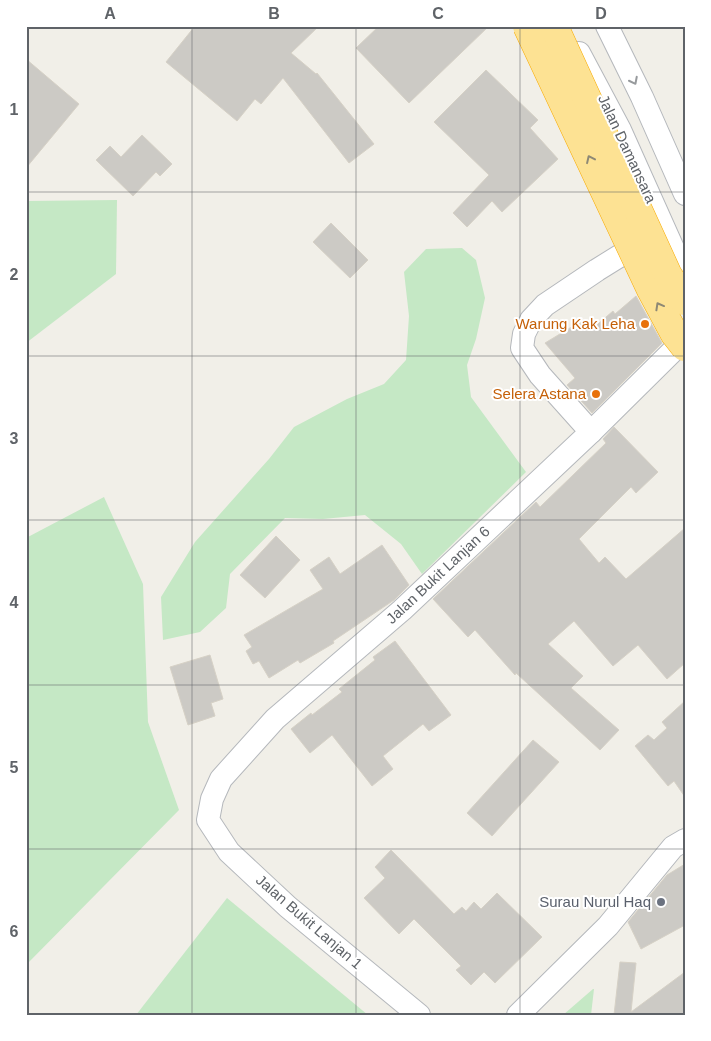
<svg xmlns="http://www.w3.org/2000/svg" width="711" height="1041" font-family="Helvetica,sans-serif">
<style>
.green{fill:#c5e8c5}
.building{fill:#cccac5;stroke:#d6d1c6}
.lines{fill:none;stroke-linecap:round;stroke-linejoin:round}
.minor-casing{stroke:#b5b8bc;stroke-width:24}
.minor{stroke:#fff;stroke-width:22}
.highway-bridge-casing{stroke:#f9ab00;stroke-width:29;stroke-linecap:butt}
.highway-bridge{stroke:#fde293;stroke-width:28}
.oneway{stroke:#979a9d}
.oneway2{stroke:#8e8975}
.grid{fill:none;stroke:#5f6368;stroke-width:1;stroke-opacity:0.55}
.food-dot{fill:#e8710a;stroke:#fff;stroke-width:2}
.worship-dot{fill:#6b7280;stroke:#fff;stroke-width:2}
.labels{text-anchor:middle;stroke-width:4;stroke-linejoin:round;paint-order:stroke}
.street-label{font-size:15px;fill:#5f6368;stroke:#fff}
.food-label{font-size:15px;fill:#c56008;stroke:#fff;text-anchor:end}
.worship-label{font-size:15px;fill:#5b616d;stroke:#fff;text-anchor:end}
.neatline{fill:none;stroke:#5f6368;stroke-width:2}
.grid-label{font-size:16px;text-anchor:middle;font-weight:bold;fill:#5f6368}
</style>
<rect width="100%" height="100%" fill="#f1efe8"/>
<g class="green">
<polygon points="117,200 116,274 26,343 26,201"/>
<polygon points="462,248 476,260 485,298 476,339 467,365 471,397 526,472 422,574 401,544 365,515 323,519 285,518 230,574 226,608 200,632 163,640 161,597 195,542 269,459 294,427 347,399 384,384 406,360 409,316 404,272 426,249"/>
<polygon points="104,497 143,584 148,722 179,810 26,965 26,538"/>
<polygon points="227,898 368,1015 136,1015"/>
<polygon points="594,989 591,1015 563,1015 593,989"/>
</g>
<g class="building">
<polygon points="195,26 319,26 291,53 316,74 317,73 374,144 349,163 283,78 261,104 255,99 237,121 166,62"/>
<polygon points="379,26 489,26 409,103 356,48"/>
<polygon points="26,59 79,104 26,168"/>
<polygon points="486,70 538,120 530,128 558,159 502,212 492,201 467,227 453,213 489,175 434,122"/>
<polygon points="142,135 172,164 160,176 156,172 133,196 96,160 110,146 121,157"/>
<polygon points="331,223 368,260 350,278 313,242"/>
<polygon points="636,296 662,343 592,413 567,385 575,378 545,343 583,320 591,330 613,311 615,314"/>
<polygon points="614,427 658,472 636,493 631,487 579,539 599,563 605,557 626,579 685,528 685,663 667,679 638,645 613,666 574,621 548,644 583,676 571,688 619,730 600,750 516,673 515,675 475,630 468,637 433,599 536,502 540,507 606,443 603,439"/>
<polygon points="276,536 300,560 265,598 240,575"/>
<polygon points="382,545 409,585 394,600 333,641 334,643 300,663 298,660 269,678 259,661 253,664 246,651 252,647 244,635 323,589 310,570 329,557 340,574"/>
<polygon points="395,641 451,715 429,731 423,724 383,756 393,769 372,786 332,735 310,753 291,729 311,713 312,715 342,692 339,689 375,660 373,657"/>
<polygon points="210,655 223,699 211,703 215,716 188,725 170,667"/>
<polygon points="685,701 685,797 674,781 668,786 635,746 648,735 654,740 667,728 662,722"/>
<polygon points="533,740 559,762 492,836 467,813"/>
<polygon points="391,850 454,914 462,907 466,911 474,902 481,909 497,893 542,937 495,983 484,972 471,985 456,970 461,966 414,919 399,934 364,898 385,878 375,867"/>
<polygon points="685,864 685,925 641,949 628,922 667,875"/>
<polygon points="620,962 636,963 631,1012 685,972 685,1015 614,1015"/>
</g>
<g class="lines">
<g class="minor-casing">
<g id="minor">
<polyline points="607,26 642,97 685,194"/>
<polyline points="579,53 620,130 685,275"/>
<polyline points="591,432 540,375 522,348 524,334 531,320 545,305 597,270 663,229"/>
<polyline points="419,1015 288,907 229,852 208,820 212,799 221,779 275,719 402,610 591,432 685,339"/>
<polyline points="518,1015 608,926 673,847 685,840"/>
</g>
</g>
<use href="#minor" class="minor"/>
<g class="highway-bridge-casing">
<g id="highway-bridge">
<polyline points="527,26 651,290 674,333 685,347"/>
<polyline points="554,26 668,275 685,301"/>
</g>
</g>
<use href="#highway-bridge" class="highway-bridge"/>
</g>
<defs><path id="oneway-chevron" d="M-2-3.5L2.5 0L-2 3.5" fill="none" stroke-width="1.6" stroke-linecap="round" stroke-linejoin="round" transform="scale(1.25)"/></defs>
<use class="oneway" href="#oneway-chevron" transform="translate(634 81) rotate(63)"/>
<g class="oneway2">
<use href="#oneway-chevron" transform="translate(590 159) rotate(-115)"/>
<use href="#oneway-chevron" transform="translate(659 306) rotate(-119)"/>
</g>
<path class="grid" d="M192,26v989M356,26v989M520,26v989M26,192h659M26,356h659M26,520h659M26,685h659M26,849h659"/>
<g class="food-dot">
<circle cx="645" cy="324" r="5"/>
<circle cx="596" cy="394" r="5"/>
</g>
<circle class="worship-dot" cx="661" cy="902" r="5"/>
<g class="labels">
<g class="street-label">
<text transform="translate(627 149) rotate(65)" y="5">Jalan Damansara</text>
<text transform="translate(438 575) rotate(-43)" y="5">Jalan Bukit Lanjan 6</text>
<text transform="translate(309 922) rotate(41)" y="5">Jalan Bukit Lanjan 1</text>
</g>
<g class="food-label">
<text x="635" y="329">Warung Kak Leha</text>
<text x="586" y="399">Selera Astana</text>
</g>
<g class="worship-label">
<text x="651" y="907">Surau Nurul Haq</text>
</g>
</g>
<rect width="711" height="1041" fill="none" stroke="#ffffff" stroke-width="55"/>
<rect x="28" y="28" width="656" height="986" class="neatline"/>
<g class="grid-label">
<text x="110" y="19">A</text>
<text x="274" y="19">B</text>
<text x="438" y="19">C</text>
<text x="601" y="19">D</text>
<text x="14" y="115">1</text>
<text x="14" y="280">2</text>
<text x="14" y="444">3</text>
<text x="14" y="608">4</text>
<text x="14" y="773">5</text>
<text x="14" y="937">6</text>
</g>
</svg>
